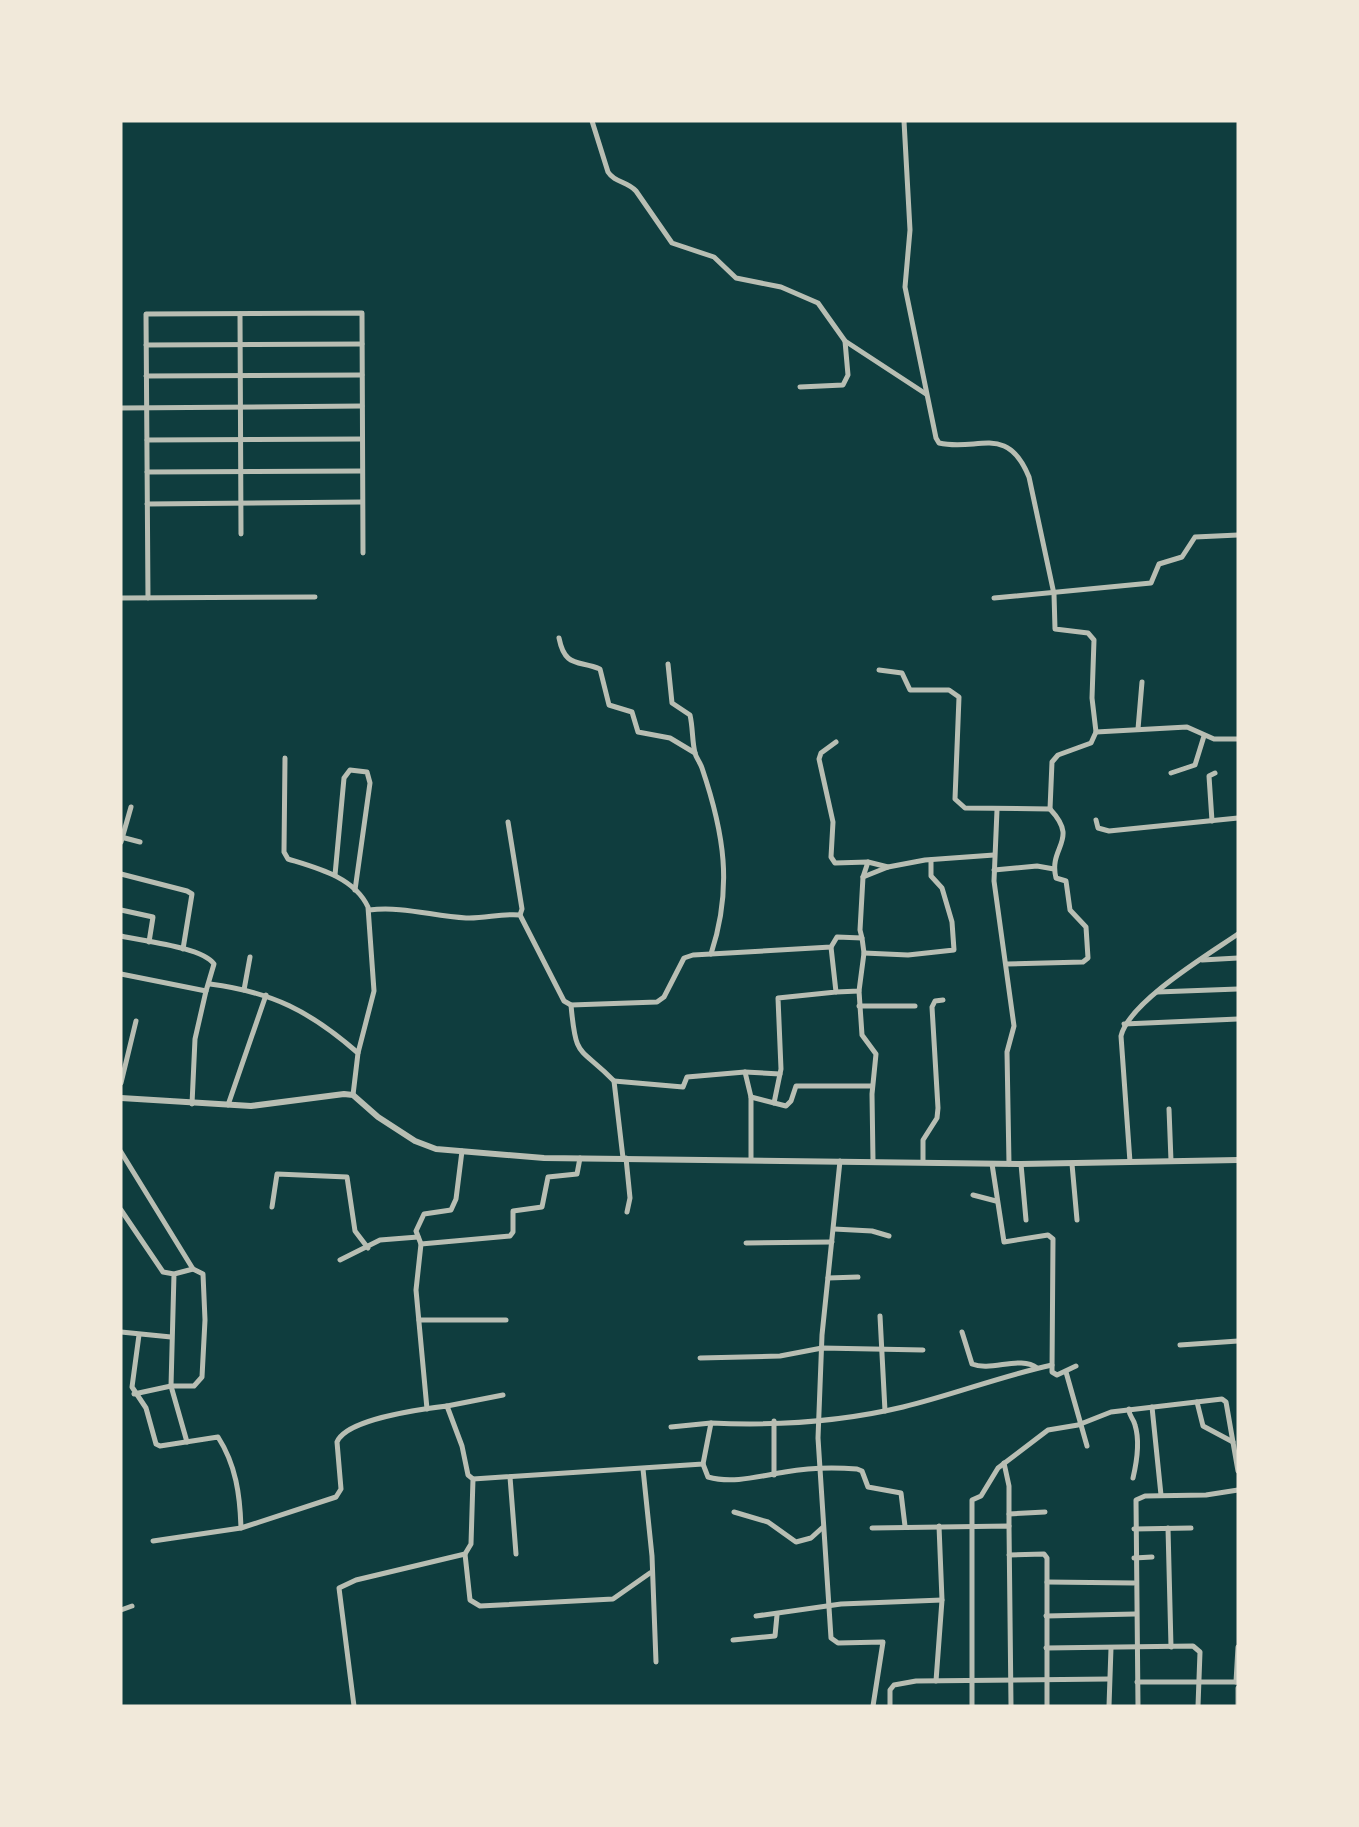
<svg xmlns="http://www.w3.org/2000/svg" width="1359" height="1827" font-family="'Asap Condensed',sans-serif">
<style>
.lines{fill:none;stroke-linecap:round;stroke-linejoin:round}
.minor{stroke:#b8beb3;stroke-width:5}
.tertiary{stroke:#b8beb3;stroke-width:6}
</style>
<rect width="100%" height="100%" fill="#0f3d3e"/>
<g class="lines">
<g class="minor">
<path d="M592,121l16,51c7,11 19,9 28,19l36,52 42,14 22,21 45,9 37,16 27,38 81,53"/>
<path d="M904,121l6,109 -5,57 31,151 3,5c39,9 68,-20 90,34l25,117 1,35 33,4 6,7 -2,58 4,34 91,-5 27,12h24"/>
<polyline points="240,314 241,534"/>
<polyline points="146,345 362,344"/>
<polyline points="146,376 362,375"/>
<polyline points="800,387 843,385 848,375 845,341"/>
<polyline points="121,408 362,406"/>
<polyline points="147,440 362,439"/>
<polyline points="147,472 362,471"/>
<polyline points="147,504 362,502"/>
<polyline points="121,598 315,597"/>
<polyline points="148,598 146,314 362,313 363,553"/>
<polyline points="994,598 1151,583 1159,564 1182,557 1195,537 1238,535"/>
<path d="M559,638c6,30 19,22 41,31l9,36 23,7 6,20 32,6 25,15"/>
<path d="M668,664l4,39 18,12c3,13 2,26 5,38 1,5 5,9 7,15 22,65 31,119 9,186"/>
<polyline points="879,670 902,673 910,690 949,690 959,697 955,799 965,808 1050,809 1052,762 1058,755 1091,743 1096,732"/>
<polyline points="1138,729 1142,682"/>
<path d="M285,758l-1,94 4,7c29,9 66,18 80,48l6,84 -16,62"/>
<polyline points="1171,773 1195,765 1204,736"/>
<polyline points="997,810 994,881 1014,1026 1007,1052 1009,1164"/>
<polyline points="1096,820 1098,828 1109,831 1238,818"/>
<polyline points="1212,821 1209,776 1215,773"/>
<polyline points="508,822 522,909 520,915"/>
<polyline points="121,837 140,842"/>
<polyline points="121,842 131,807"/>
<polyline points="868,862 888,867 925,860 994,855"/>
<polyline points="994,870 1037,866 1054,869"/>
<polyline points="121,874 187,891 192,894 183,949"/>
<polyline points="335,875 344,778 350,770 367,772 370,783 355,890"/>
<polyline points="863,877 888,867"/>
<polyline points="121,910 153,917 149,942"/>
<path d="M369,910c34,-4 63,6 97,8 18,1 36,-5 54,-3l44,86 7,4 86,-3 7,-5 20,-39 9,-3 138,-8 6,-10 25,1 -2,-8 3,-53 5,-15 -33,1 -4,-6 2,-35 -14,-63 2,-6 15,-11"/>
<path d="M121,936c21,5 81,11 93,28l-8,27 -85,-17"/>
<polyline points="864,953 908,955 954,950 952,922 942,888 931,876 931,860"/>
<polyline points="1202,960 1238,958"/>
<path d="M1007,964l76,-2 5,-4 -2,-31 -16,-17 -4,-29 -10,-3c-8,-32 24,-37 -6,-69"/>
<path d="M210,984c62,8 100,27 148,69l-5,42"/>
<polyline points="244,990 250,957"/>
<polyline points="859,991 862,1035 876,1054 872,1094 873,1161"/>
<polyline points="836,992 859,991 864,953 862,938"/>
<polyline points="1157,992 1238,989"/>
<path d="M571,1005c5,56 8,40 43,76l9,77"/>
<polyline points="859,1006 915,1006"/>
<polyline points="1124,1024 1238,1019"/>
<polyline points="745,1072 780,1074"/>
<polyline points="614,1081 683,1087 687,1077 745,1072 751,1097 751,1159"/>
<polyline points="121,1083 136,1021"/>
<polyline points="751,1097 786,1106 791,1101 796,1086 872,1086"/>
<polyline points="774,1103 781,1069 778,998 836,992 831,947"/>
<polyline points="192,1104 195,1039 206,991"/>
<polyline points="228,1105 266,995"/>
<polyline points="1169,1109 1171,1161"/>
<polyline points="121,1152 193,1269"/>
<polyline points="626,1158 630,1198 627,1212"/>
<polyline points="840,1161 822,1335 818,1438 831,1638 838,1643 883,1642 873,1706"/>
<polyline points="923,1161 923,1140 937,1118 938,1108 932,1007 935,1001 943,1000"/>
<path d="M1130,1162l-9,-126c8,-34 88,-82 117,-102"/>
<polyline points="992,1164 1004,1242 1048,1235 1053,1239 1052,1372 1057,1375 1076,1366"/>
<polyline points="1021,1164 1026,1220"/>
<polyline points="1072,1164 1077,1220"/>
<polyline points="973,1195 996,1201"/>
<polyline points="272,1207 277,1174 347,1177 355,1231 368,1248"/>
<polyline points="121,1210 163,1272 174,1274 193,1269 203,1274 205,1320 202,1377 194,1386 171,1386 174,1274"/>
<polyline points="834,1229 872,1231 889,1236"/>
<polyline points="746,1243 832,1242"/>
<polyline points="421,1244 510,1236 513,1232 513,1211 542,1207 548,1177 577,1174 580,1158"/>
<polyline points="340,1260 380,1240 418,1237"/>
<polyline points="828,1278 858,1277"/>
<polyline points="880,1316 885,1411"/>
<polyline points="419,1320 506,1320"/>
<polyline points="121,1332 171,1337"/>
<path d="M962,1332l10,32c19,8 49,-9 65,4"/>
<path d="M139,1335l-7,52 14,21 10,36 4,2 58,-9c18,28 22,58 23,91"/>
<polyline points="1180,1345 1238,1341"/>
<polyline points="700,1358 780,1356 822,1348 923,1350"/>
<polyline points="1066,1372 1087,1446"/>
<polyline points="134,1394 171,1386 187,1442"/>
<polyline points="1197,1402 1203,1426 1233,1442"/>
<polyline points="447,1406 503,1395"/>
<polyline points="1152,1407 1161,1495"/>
<polyline points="427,1409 416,1290 421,1244 416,1231 424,1214 451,1210 456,1199 462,1151"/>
<path d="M1129,1409c0,8 4,8 6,16 5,16 2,36 -2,53"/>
<polyline points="671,1427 711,1423"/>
<polyline points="1004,1463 1009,1486 1009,1526"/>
<path d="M703,1464l5,13c25,7 52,-1 77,-5 22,-4 49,-5 72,-3l5,2 6,16 33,6 4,33"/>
<polyline points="643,1469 652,1556 656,1662"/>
<polyline points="774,1475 774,1421"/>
<polyline points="510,1477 516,1554"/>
<path d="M473,1479l230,-15 8,-41c65,3 129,-1 192,-16 50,-12 98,-31 149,-42"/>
<polyline points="734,1512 768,1522 796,1542 811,1538 822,1528"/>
<polyline points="1009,1514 1045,1512"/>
<polyline points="872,1528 1009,1526 1011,1706"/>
<polyline points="1168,1528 1171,1647"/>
<polyline points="1134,1529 1191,1528"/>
<path d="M153,1541l88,-13 95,-31 5,-8 -4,-47c9,-23 85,-33 110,-36l15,40 6,29 5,4 -2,65 -6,10 -109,26 -17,8 15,118"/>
<polyline points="465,1554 470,1600 480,1606 613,1599 650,1573"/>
<polyline points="1009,1555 1044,1554 1047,1558 1047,1706"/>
<polyline points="1134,1558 1152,1557"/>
<polyline points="1047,1582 1134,1583"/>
<polyline points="121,1610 132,1606"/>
<polyline points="756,1616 841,1604 942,1600"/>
<polyline points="1046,1616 1135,1614"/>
<polyline points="733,1640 775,1636 777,1615"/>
<polyline points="1046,1648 1193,1646 1200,1652 1198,1706"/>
<polyline points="936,1681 942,1600 939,1526"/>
<polyline points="1137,1682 1238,1682"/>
<polyline points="1236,1682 1238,1647"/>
<polyline points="890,1706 890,1690 894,1685 916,1681 1109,1679"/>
<polyline points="972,1706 972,1500 981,1496 998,1468 1048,1430 1078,1425 1111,1412 1222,1399 1226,1402 1238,1471"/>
<polyline points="1109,1706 1111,1648"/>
<polyline points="1138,1706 1136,1500 1145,1496 1206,1495 1238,1490"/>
<polyline points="1238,1706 1238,1688"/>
</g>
<polyline class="tertiary" points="121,1098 251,1106 344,1094 353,1095 378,1117 415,1141 436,1149 544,1158 1021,1164 1238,1160"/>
</g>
<rect width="1359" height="1827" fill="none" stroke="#f1e9da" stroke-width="245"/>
</svg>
